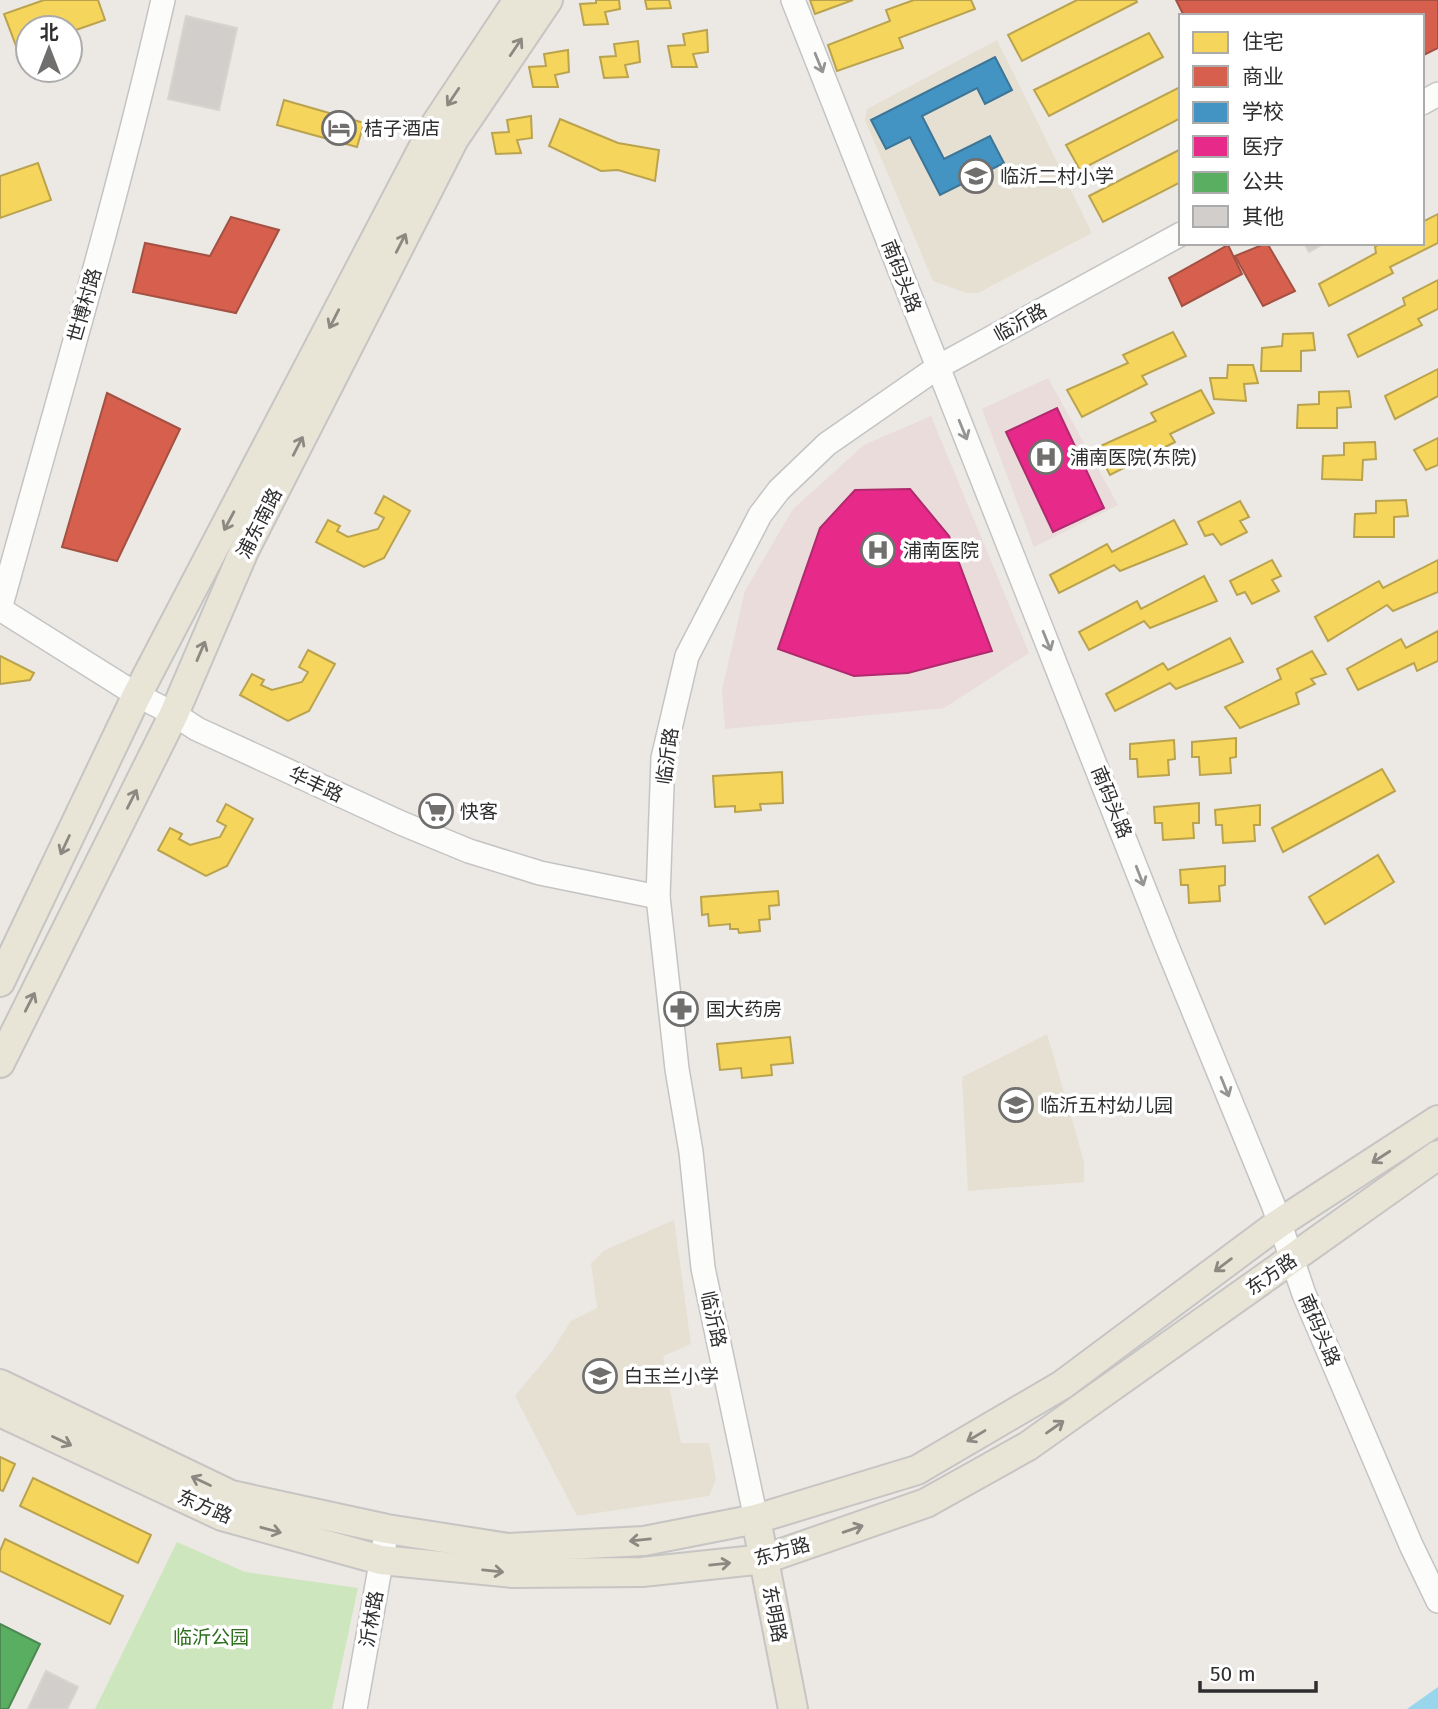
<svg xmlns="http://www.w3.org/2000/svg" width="1438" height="1709" font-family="'Fira Sans','Noto Sans SC',sans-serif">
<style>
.education{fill:#e6e0d3}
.medical{fill:#e9dcdb}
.green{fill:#cee6be}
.water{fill:#99d6ec}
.homes{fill:#f6d55c;stroke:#baa34e;stroke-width:2}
.shops{fill:#d6604d;stroke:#a45144;stroke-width:2}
.schools{fill:#4393c3;stroke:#3d7596;stroke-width:2}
.health{fill:#e7298a;stroke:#b02a6e;stroke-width:2}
.public{fill:#5aae61;stroke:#4d8852;stroke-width:2}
.building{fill:#d1cecb;stroke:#d7d4d0;stroke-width:2}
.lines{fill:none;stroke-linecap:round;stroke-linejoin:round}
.minor-casing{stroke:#c5c4c5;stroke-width:26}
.major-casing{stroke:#c6c5c4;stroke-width:32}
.minor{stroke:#fcfcfb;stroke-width:23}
.major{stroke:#e8e4d6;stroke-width:28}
.oneway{stroke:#8b8982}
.oneway2{stroke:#959594}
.labels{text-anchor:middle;stroke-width:7;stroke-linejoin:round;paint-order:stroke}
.poi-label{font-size:19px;fill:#2e2e2e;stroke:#fff;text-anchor:start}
.street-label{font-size:19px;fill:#2e2e2e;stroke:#fff}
.park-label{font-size:19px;fill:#2c6e1b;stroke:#fff}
</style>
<rect width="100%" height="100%" fill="#ece8e4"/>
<g class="education">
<polygon points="997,40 1092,233 978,293 966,293 933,281 865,120 867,109"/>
<polygon points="1047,1034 1076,1133 1084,1163 1084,1182 968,1191 962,1077"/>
<polygon points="674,1220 691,1344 663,1356 681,1443 709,1443 716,1479 709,1496 577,1516 515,1396 550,1354 571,1321 597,1308 591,1263 605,1250"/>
</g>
<g class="medical">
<polygon points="1048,378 1118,505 1034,547 982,409"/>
<polygon points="931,416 1029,653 944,708 725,729 722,690 745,591 793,509 864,445"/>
</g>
<polygon class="green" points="177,1542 245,1572 358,1588 332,1709 95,1709"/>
<polygon class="water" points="1438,1687 1438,1709 1407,1709"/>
<g class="homes">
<polygon points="44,0 98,0 105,20 70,32 70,28 28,28 28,47 18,51 4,14"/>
<polygon points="596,0 619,0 620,9 605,12 608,24 584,25 580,4 596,3"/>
<polygon points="645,0 669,0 671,8 647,9"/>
<polygon points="810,0 853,0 815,14"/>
<polygon points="914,0 971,0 975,9 899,38 903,48 837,71 828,45 890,21 886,10"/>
<polygon points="1077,0 1136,0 1137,2 1022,61 1008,35"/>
<polygon points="707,30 708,52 693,54 697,67 672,67 668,46 685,45 683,34"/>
<polygon points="1149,33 1163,57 1049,116 1034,90"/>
<polygon points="638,41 640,62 625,65 628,77 604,78 600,57 616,56 614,44"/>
<polygon points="568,50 569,72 555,75 558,87 533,87 529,67 546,66 544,54"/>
<polygon points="1180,87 1181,118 1080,170 1066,145"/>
<polygon points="284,100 364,123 357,147 277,125"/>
<polygon points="531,116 532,138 517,140 521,153 496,154 492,133 509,132 507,120"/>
<polygon points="560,119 618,143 659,150 655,181 618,170 601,171 549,146"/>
<polygon points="1181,149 1181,182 1103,222 1089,196"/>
<polygon points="38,163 51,200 0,218 0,176"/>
<polygon points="1438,214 1438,243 1390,267 1393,273 1329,306 1319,284 1376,253 1375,247 1381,243 1422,243 1422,222"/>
<polygon points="1438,280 1438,309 1418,319 1422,325 1358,357 1348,335 1405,305 1403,298"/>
<polygon points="1173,332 1186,356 1142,376 1147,384 1082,417 1067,390 1128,363 1123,355"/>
<polygon points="1313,333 1315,350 1301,351 1301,371 1261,371 1262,348 1282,346 1283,334"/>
<polygon points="1228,365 1253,365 1258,383 1244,384 1246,401 1214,399 1210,378 1227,378"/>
<polygon points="1438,369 1438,396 1395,419 1385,396"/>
<polygon points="1201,390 1214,413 1170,434 1175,442 1110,475 1096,448 1156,421 1151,413"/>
<polygon points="1349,391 1351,407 1337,408 1337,428 1297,428 1298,405 1319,404 1319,392"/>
<polygon points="1438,438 1438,465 1426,470 1414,450"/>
<polygon points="1375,442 1376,459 1363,460 1362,480 1322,479 1323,456 1344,455 1344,443"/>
<polygon points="384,496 410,511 384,558 364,567 316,542 328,520 340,526 337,531 348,537 378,529 384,518 375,513"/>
<polygon points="1406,500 1408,516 1394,517 1394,537 1354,537 1355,514 1376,513 1376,501"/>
<polygon points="1240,501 1249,517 1240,521 1247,532 1221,545 1213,534 1205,536 1198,522"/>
<polygon points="1174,520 1187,544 1120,571 1114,565 1059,593 1050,575 1107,544 1112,552"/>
<polygon points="1272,560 1281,576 1272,580 1279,591 1252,604 1245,592 1237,595 1230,581"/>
<polygon points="1438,560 1438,592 1393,611 1387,605 1328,641 1315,617 1379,581 1383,588"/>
<polygon points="1204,576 1217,601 1150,628 1144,621 1089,650 1079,632 1137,601 1141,609"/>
<polygon points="1438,631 1438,661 1417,671 1414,663 1358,690 1347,669 1401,639 1406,648"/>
<polygon points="1230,638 1243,662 1176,689 1170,683 1115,711 1106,694 1163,663 1168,670"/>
<polygon points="308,650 335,664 309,711 288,721 240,695 252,674 264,680 261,685 272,690 302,682 308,672 299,667"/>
<polygon points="1312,651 1326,674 1311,679 1315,684 1296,693 1299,704 1240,728 1225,707 1281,679 1277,669"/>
<polygon points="0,656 34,673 30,680 0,684"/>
<polygon points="1236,738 1236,757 1230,758 1231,773 1200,775 1199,757 1192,757 1192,742"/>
<polygon points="1174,740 1175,759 1168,760 1169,775 1138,777 1137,759 1130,759 1130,744"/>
<polygon points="1382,769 1395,791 1283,852 1272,828"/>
<polygon points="782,772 783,803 760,804 761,810 735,812 735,806 715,807 713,776"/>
<polygon points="1199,803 1199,823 1193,823 1194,838 1163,840 1162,823 1155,823 1154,807"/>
<polygon points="226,804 253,819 227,866 206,876 158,850 170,828 182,834 179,839 190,845 220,837 226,826 217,821"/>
<polygon points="1260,805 1260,825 1254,825 1255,841 1223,843 1222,825 1216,825 1215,810"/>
<polygon points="1378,855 1394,882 1325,924 1309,897"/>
<polygon points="1225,866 1225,885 1219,886 1220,901 1189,903 1188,885 1181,885 1180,870"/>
<polygon points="778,891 779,905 769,906 770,919 759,920 760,931 739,933 738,929 730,929 730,924 709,926 708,914 702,915 701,897"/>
<polygon points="790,1037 793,1063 771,1065 772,1075 742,1078 741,1068 720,1070 717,1044"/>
<polygon points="0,1457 15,1464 3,1491 0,1490"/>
<polygon points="33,1478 151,1535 138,1563 20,1506"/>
<polygon points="5,1539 123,1596 110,1624 0,1571 0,1551"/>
</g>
<g class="shops">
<polygon points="1176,0 1438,0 1438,48 1422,56 1422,16 1184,16"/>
<polygon points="231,217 279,230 236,313 133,292 145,243 210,256"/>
<polygon points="1267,243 1295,291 1263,306 1235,256"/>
<polygon points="1228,245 1242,274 1182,306 1169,278"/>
<polygon points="107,393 180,429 117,561 62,547"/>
</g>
<polygon class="schools" points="995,57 1012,90 985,104 977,88 922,116 944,159 990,136 1004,163 940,195 910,137 886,149 871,120"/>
<g class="health">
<polygon points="1057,408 1104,508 1053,532 1006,432"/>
<polygon points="910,489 949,536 992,651 908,673 854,676 778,649 820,528 855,490"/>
</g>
<polygon class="public" points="0,1624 40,1644 8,1709 0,1709"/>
<g class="building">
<polygon points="186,16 237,28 219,110 168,99"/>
<polygon points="1304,243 1325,243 1309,252"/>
<polygon points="46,1671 78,1687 67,1709 28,1709"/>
</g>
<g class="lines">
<g class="minor-casing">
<g id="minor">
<polyline points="793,0 1166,944 1274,1207 1304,1294 1411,1545 1438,1601"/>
<polyline points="1422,103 1438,94"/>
<polyline points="0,609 137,695 174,714 197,729 401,823 469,851 540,873 658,897"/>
<path d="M0,609c56,-203 116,-404 163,-609"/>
<polyline points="756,1519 703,1268 691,1152 677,1069 658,897 663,758 687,656 760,515 779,490 827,444 938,367 1181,234"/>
<polyline points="355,1709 387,1529"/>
</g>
</g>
<g class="major-casing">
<g id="major">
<polyline points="0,982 137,695 435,125 518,0"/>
<polyline points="0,1063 174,714 244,551 454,139 548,0"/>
<polyline points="0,1384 231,1495 387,1529 508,1548 644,1541 756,1519 917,1470 1062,1385 1278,1224 1438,1120"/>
<polyline points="0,1412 222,1516 381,1560 513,1573 642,1572 765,1559 926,1503 1028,1446 1438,1155"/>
<polyline points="756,1519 793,1709"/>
</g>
</g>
<use href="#minor" class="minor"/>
<use href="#major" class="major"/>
</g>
<defs><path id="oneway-shaft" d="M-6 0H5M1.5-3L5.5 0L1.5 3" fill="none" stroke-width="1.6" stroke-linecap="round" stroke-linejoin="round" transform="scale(1.75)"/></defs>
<g class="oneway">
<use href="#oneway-shaft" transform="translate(516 47) rotate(-56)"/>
<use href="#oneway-shaft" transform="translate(453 97) rotate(124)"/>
<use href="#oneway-shaft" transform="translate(401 243) rotate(-63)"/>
<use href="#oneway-shaft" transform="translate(334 319) rotate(117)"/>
<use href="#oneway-shaft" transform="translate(298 446) rotate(-63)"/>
<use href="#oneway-shaft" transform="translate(229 521) rotate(118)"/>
<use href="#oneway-shaft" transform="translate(201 651) rotate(-67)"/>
<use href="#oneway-shaft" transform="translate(132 799) rotate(-63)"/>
<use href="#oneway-shaft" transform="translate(65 845) rotate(115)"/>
<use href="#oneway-shaft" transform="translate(30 1002) rotate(-63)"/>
<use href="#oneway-shaft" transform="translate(1381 1157) rotate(147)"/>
<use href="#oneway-shaft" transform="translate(1223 1265) rotate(143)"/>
<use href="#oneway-shaft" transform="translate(1055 1427) rotate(-35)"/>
<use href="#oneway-shaft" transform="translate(976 1436) rotate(149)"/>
<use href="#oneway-shaft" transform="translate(62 1441) rotate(25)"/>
<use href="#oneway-shaft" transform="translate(201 1481) rotate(-155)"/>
<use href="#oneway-shaft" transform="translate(853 1529) rotate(-19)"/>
<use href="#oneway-shaft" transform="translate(271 1530) rotate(15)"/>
<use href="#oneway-shaft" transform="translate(640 1540) rotate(174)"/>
<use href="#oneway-shaft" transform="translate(720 1564) rotate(-6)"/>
<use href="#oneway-shaft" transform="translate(493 1571) rotate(6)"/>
</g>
<g class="oneway2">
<use href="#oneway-shaft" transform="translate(819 63) rotate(68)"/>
<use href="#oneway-shaft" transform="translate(963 430) rotate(68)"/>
<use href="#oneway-shaft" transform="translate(1047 641) rotate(68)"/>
<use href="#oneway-shaft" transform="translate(1140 876) rotate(69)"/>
<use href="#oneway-shaft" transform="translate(1225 1087) rotate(68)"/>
</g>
<defs>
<g id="hotel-ring" transform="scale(1.75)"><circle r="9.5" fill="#fff" stroke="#706f6e" stroke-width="1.5"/><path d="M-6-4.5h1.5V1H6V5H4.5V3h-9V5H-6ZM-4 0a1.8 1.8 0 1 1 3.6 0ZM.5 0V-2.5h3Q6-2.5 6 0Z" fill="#706f6e"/></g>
<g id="school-ring" transform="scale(1.75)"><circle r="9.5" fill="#fff" stroke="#706f6e" stroke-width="1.5"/><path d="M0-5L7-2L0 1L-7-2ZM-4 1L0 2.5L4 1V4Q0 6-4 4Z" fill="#706f6e"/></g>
<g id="hospital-ring" transform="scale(1.75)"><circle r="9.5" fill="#fff" stroke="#706f6e" stroke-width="1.5"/><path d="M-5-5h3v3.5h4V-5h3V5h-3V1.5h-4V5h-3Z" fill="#706f6e"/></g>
<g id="supermarket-ring" transform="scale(1.75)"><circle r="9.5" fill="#fff" stroke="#706f6e" stroke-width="1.5"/><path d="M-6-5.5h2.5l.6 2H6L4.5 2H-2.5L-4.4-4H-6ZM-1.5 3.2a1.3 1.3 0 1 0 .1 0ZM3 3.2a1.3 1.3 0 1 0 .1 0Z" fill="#706f6e"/></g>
<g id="pharmacy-ring" transform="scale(1.75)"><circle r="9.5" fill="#fff" stroke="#706f6e" stroke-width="1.5"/><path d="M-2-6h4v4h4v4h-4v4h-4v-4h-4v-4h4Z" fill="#706f6e"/></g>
</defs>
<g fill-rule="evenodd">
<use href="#hotel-ring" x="339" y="128"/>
<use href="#school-ring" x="976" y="176"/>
<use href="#hospital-ring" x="1046" y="457"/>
<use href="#hospital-ring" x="878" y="550"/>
<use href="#supermarket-ring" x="436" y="811"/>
<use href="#pharmacy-ring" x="681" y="1009"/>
<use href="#school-ring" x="1016" y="1105"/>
<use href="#school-ring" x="600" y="1376"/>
</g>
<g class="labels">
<g class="poi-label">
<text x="364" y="135">桔子酒店</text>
<text x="1000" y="183">临沂二村小学</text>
<text x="1070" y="464">浦南医院(东院)</text>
<text x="903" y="557">浦南医院</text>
<text x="460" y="818">快客</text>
<text x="706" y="1016">国大药房</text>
<text x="1040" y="1112">临沂五村幼儿园</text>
<text x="624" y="1383">白玉兰小学</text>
</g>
<g class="street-label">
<text transform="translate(902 276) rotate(69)" y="7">南码头路</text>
<text transform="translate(84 305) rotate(-74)" y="7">世博村路</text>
<text transform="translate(1020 322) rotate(-29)" y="7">临沂路</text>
<text transform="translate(259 523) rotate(-63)" y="7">浦东南路</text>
<text transform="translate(667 756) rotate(-82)" y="7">临沂路</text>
<text transform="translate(316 784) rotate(25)" y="7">华丰路</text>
<text transform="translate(1112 802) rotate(68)" y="7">南码头路</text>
<text transform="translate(1271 1274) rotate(-35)" y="7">东方路</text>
<text transform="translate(714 1319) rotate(78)" y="7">临沂路</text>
<text transform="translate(1320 1330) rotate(67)" y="7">南码头路</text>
<text transform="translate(205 1506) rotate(23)" y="7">东方路</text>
<text transform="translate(782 1551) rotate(-16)" y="7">东方路</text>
<text transform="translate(775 1614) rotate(79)" y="7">东明路</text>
<text transform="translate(371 1619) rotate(-80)" y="7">沂林路</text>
</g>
<g class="park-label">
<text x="211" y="1644">临沂公园</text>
</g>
</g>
<rect x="1179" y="14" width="245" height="231" fill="#ffffff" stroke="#ababab" stroke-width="2"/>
<rect x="1193" y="32" width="35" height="21" fill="#f6d55c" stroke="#ababab" stroke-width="2"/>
<text x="1242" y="49" font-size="21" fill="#2e2e2e">住宅</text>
<rect x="1193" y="66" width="35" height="21" fill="#d6604d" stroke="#ababab" stroke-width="2"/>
<text x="1242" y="84" font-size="21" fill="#2e2e2e">商业</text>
<rect x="1193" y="102" width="35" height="21" fill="#4393c3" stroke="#ababab" stroke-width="2"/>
<text x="1242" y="119" font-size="21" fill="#2e2e2e">学校</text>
<rect x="1193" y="136" width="35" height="21" fill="#e7298a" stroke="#ababab" stroke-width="2"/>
<text x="1242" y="154" font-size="21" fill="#2e2e2e">医疗</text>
<rect x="1193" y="172" width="35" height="21" fill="#5aae61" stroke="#ababab" stroke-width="2"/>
<text x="1242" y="189" font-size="21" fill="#2e2e2e">公共</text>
<rect x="1193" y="206" width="35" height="21" fill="#d1cecb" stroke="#ababab" stroke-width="2"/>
<text x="1242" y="224" font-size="21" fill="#2e2e2e">其他</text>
<g transform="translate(49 49)"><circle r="33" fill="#ffffff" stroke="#ababab" stroke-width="2"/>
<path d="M0-5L12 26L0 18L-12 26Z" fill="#706f6e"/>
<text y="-10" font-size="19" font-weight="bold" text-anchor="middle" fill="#2e2e2e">北</text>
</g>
<path d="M1200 1681v10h116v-10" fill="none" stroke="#2e2e2e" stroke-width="3.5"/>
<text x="1210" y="1681" font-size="21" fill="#2e2e2e" stroke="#ffffff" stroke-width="5" paint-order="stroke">50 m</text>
</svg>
